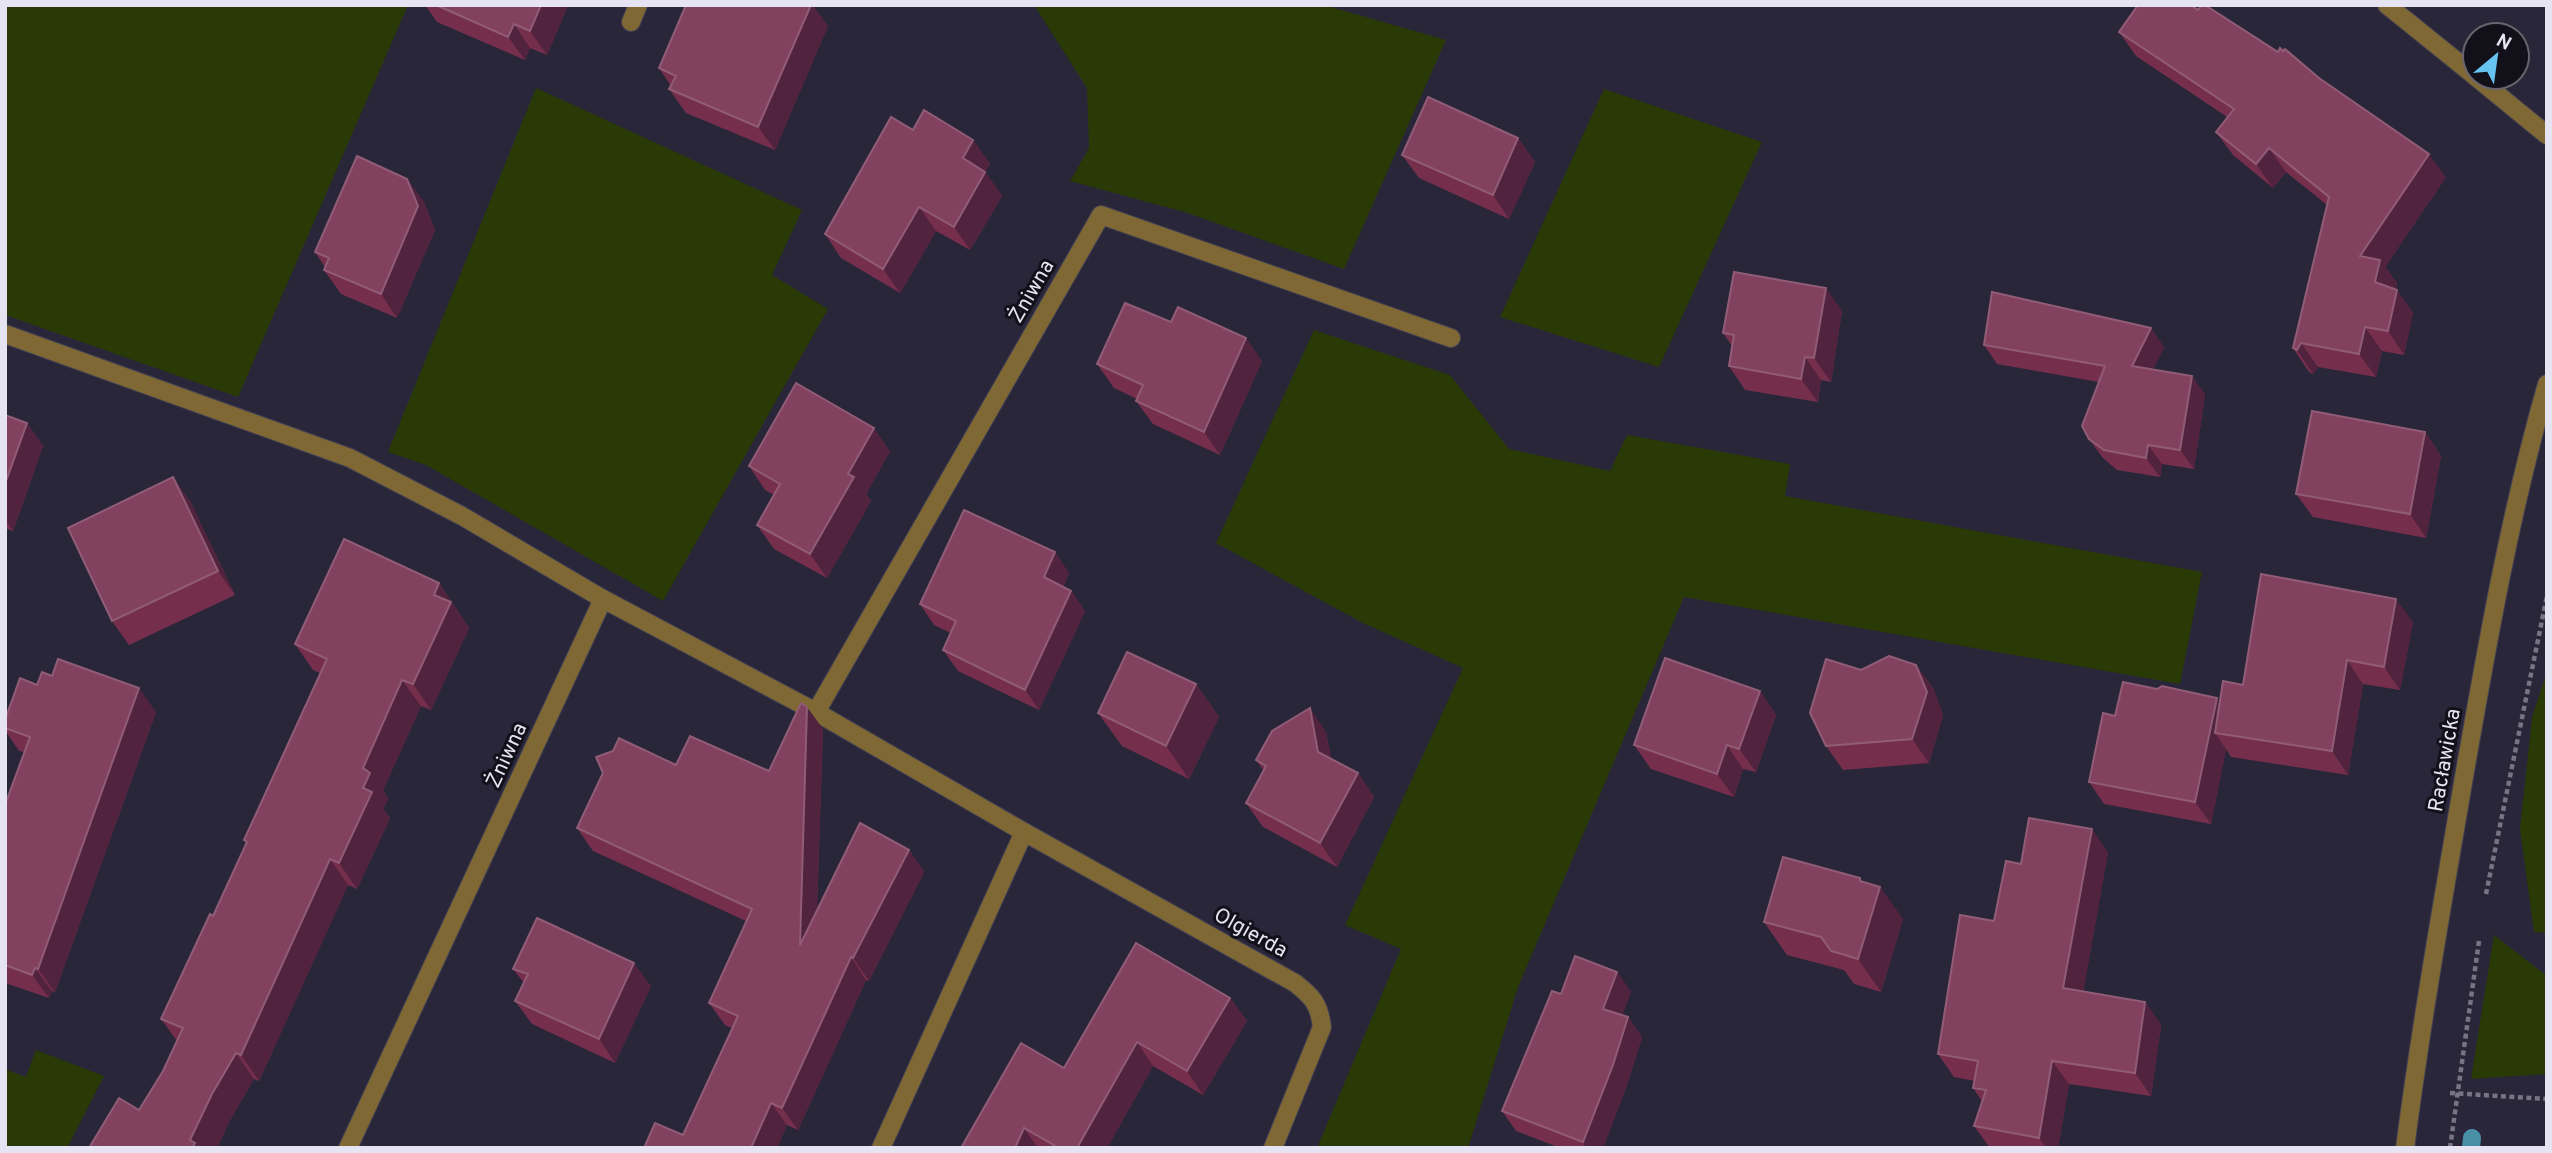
<svg xmlns="http://www.w3.org/2000/svg" width="2552" height="1153" font-family="Overpass,sans-serif">
<style>
.green{fill:#2a3a06}
.lines{fill:none;stroke-linecap:round;stroke-linejoin:round}
.stream{stroke:#498fa6;stroke-width:18}
.lane-casing{stroke:#434154;stroke-width:20}
.street-casing{stroke:#434154;stroke-width:20}
.path{stroke:#767485;stroke-width:4.5;stroke-dasharray:5 3.5;stroke-linecap:butt}
.lane{stroke:#7f6833;stroke-width:18}
.street{stroke:#7f6833;stroke-width:18}
.wall{fill:#752f4d}
.shaded-wall{fill:#52233e}
.building{fill:#82425f;stroke:#915c76;stroke-width:2}
.labels{text-anchor:middle;stroke-width:6;stroke-linejoin:round;paint-order:stroke}
.street-label{font-size:21px;fill:#e6e4f2;stroke:#121019}
</style>
<rect width="100%" height="100%" fill="#29263a"/>
<g class="green">
<polygon points="5,5 408,5 238,397 5,315"/>
<polygon points="1034,5 1324,5 1446,40 1344,269 1188,213 1070,181 1089,148 1087,88"/>
<polygon points="536,88 802,210 772,275 828,309 663,601 426,465 388,452"/>
<polygon points="1604,89 1762,142 1659,367 1500,317"/>
<polygon points="1314,330 1450,375 1509,449 1610,471 1627,435 1790,464 1785,496 2202,572 2180,684 1684,597 1518,987 1468,1148 1317,1148 1401,949 1345,925 1463,668 1363,623 1216,543"/>
<polygon points="2547,671 2547,933 2534,932 2520,829 2532,718"/>
<polygon points="2494,935 2547,976 2547,1074 2471,1079"/>
<polygon points="36,1050 104,1076 67,1148 5,1148 5,1069 26,1077"/>
</g>
<g class="lines">
<polyline class="stream" points="2471,1148 2472,1138"/>
<g class="lane-casing">
<g id="lane">
<polyline points="631,22 638,5"/>
<polyline points="5,334 350,458 462,516 603,599"/>
</g>
</g>
<g class="street-casing">
<g id="street">
<polyline points="2387,5 2475,76"/>
<polyline points="2476,77 2547,135"/>
<polyline points="816,712 1101,215 1451,338"/>
<path d="M348,1148l255,-549 213,113 208,120 271,151c18,14 24,21 27,44l-49,121"/>
<polyline points="881,1148 1024,832"/>
<path d="M2405,1148c16,-124 38,-248 59,-371 23,-132 46,-264 83,-393"/>
</g>
</g>
<g class="path">
<polyline points="2486,894 2547,596"/>
<polyline points="2450,1093 2547,1099"/>
<polyline points="2450,1148 2479,941"/>
</g>
<use href="#lane" class="lane"/>
<use href="#street" class="street"/>
</g>
<g class="wall">
<polygon points="425,5 568,5 547,55 530,48 525,60 437,22"/>
<polygon points="2198,10 2319,78 2446,177 2385,267 2397,283 2396,289 2413,313 2404,355 2382,351 2376,377 2318,367 2313,374 2309,372 2293,348 2327,205 2286,172 2273,188 2233,155 2216,132 2227,117 2136,56 2119,32"/>
<polygon points="828,26 775,150 686,113 669,89 671,86 659,68"/>
<polygon points="913,130 973,140 990,164 985,172 1002,196 970,250 936,231 900,293 841,258 825,234"/>
<polygon points="1518,138 1535,162 1509,219 1419,178 1402,155"/>
<polygon points="407,179 424,202 435,230 397,318 341,294 324,270 325,267 315,252"/>
<polygon points="1842,311 1831,382 1821,380 1818,402 1745,390 1729,366 1732,346 1723,333"/>
<polygon points="1984,345 2164,347 2153,369 2192,376 2205,395 2194,469 2162,464 2160,477 2117,470 2103,458 2089,439 2099,382 1997,364"/>
<polygon points="1262,361 1220,455 1153,424 1136,401 1137,399 1114,388 1097,364"/>
<polygon points="5,415 27,423 43,446 13,531 5,528"/>
<polygon points="2425,432 2441,456 2426,538 2313,517 2296,494"/>
<polygon points="890,451 866,494 871,501 827,578 774,549 757,525 774,495 765,490 749,466"/>
<polygon points="190,501 235,595 129,645 112,621"/>
<polygon points="1069,573 1063,587 1071,591 1085,611 1039,710 958,671 943,650 951,633 934,625 920,604"/>
<polygon points="439,583 469,628 431,710 421,706 383,790 388,799 383,809 390,818 357,889 348,885 259,1081 254,1079 230,1120 217,1148 89,1148 139,1110 163,1071 177,1041 161,1019 213,916 247,844 244,840 320,673 313,670 295,644"/>
<polygon points="2413,622 2400,690 2363,684 2348,775 2231,757 2226,749 2211,824 2104,804 2089,782 2115,716 2220,702 2243,685"/>
<polygon points="1916,665 1933,688 1943,715 1929,763 1843,770 1826,746 1861,670"/>
<polygon points="1196,684 1219,717 1189,779 1122,746 1098,713"/>
<polygon points="37,685 156,712 55,992 52,991 49,998 5,983 5,805 24,752 19,751 5,730 5,720"/>
<polygon points="1760,691 1776,715 1756,772 1743,769 1734,797 1651,769 1634,745"/>
<polygon points="823,729 817,910 909,850 924,872 869,981 866,980 798,1130 787,1125 777,1148 644,1148 683,1135 732,1028 725,1025 709,1003 746,921 593,851 577,828 769,771"/>
<polygon points="1326,732 1331,759 1358,773 1374,797 1337,867 1263,827 1246,803 1264,771 1256,760"/>
<polygon points="2108,852 2083,992 2145,1002 2161,1025 2151,1096 2069,1084 2058,1148 1990,1148 1974,1126 1982,1101 1973,1088 1975,1081 1954,1077 1938,1054 1994,921 2021,864"/>
<polygon points="1863,882 1903,919 1881,992 1854,984 1844,970 1787,955 1764,922"/>
<polygon points="513,969 651,986 615,1063 532,1024 515,1001 524,983"/>
<polygon points="1617,972 1631,992 1622,1015 1628,1017 1642,1037 1627,1085 1603,1148 1560,1148 1516,1131 1502,1111 1561,994"/>
<polygon points="1230,998 1247,1021 1203,1095 1153,1066 1107,1148 961,1148 1064,1068"/>
</g>
<g class="shaded-wall">
<polygon points="541,5 568,5 547,55 530,31"/>
<polygon points="811,5 813,5 828,26 775,150 758,127"/>
<polygon points="514,24 530,48 525,60 508,37"/>
<polygon points="1518,138 1535,162 1509,219 1493,195"/>
<polygon points="973,140 990,164 979,182 963,158"/>
<polygon points="2269,148 2286,172 2273,188 2256,164"/>
<polygon points="2429,154 2446,177 2385,267 2397,283 2392,306 2375,282 2360,256"/>
<polygon points="985,172 1002,196 970,250 954,227"/>
<polygon points="407,179 424,202 435,230 397,318 381,294"/>
<polygon points="919,207 936,231 900,293 883,269"/>
<polygon points="1826,288 1842,311 1831,382 1814,358"/>
<polygon points="2397,290 2413,313 2404,355 2388,331"/>
<polygon points="2365,327 2382,351 2376,377 2359,354"/>
<polygon points="2151,328 2164,347 2145,385 2132,366"/>
<polygon points="1246,338 1262,361 1220,455 1204,432"/>
<polygon points="2301,343 2318,367 2313,374 2297,350"/>
<polygon points="1805,357 1821,380 1818,402 1801,379"/>
<polygon points="2192,376 2205,395 2194,469 2180,450"/>
<polygon points="27,423 43,446 13,531 5,520 5,484"/>
<polygon points="874,428 890,451 866,494 871,501 827,578 810,554 848,474"/>
<polygon points="2425,432 2441,456 2426,538 2410,514"/>
<polygon points="2148,445 2162,464 2160,477 2146,458"/>
<polygon points="173,477 190,501 235,595 218,571"/>
<polygon points="1055,552 1069,573 1058,597 1044,577"/>
<polygon points="439,583 469,628 431,710 413,684 434,595"/>
<polygon points="1071,591 1085,611 1039,710 1025,690"/>
<polygon points="2396,599 2413,622 2400,690 2384,667"/>
<polygon points="2347,660 2363,684 2348,775 2332,751"/>
<polygon points="1916,665 1933,688 1943,715 1929,763 1912,739"/>
<polygon points="402,680 421,706 383,790 388,799 383,809 390,818 357,889 339,863 363,788 363,768"/>
<polygon points="1196,684 1219,717 1189,779 1166,746"/>
<polygon points="139,688 156,712 55,992 38,969"/>
<polygon points="1760,691 1776,715 1756,772 1739,749"/>
<polygon points="2217,698 2233,720 2215,733 2226,749 2211,824 2195,802"/>
<polygon points="807,707 823,729 815,968 800,945"/>
<polygon points="1310,708 1326,732 1334,776 1318,752"/>
<polygon points="1727,745 1743,769 1734,797 1717,774"/>
<polygon points="1358,773 1374,797 1337,867 1320,843"/>
<polygon points="2092,829 2108,852 2080,1011 2063,988"/>
<polygon points="909,850 924,872 869,981 853,958"/>
<polygon points="330,859 348,885 259,1081 241,1055"/>
<polygon points="1860,878 1876,900 1880,887 1903,919 1881,992 1858,959"/>
<polygon points="851,957 866,980 798,1130 782,1108"/>
<polygon points="634,963 651,986 615,1063 599,1039"/>
<polygon points="35,968 52,991 49,998 32,975"/>
<polygon points="1617,972 1631,992 1617,1029 1603,1009"/>
<polygon points="1230,998 1247,1021 1203,1095 1187,1071"/>
<polygon points="2145,1002 2161,1025 2151,1096 2135,1073"/>
<polygon points="1628,1017 1642,1037 1627,1085 1603,1148 1586,1148 1583,1142"/>
<polygon points="1137,1042 1153,1066 1107,1148 1077,1148"/>
<polygon points="236,1053 254,1079 230,1120 217,1148 192,1148 190,1140 212,1094"/>
<polygon points="2052,1061 2069,1084 2058,1148 2046,1148 2039,1138"/>
<polygon points="771,1103 787,1125 777,1148 751,1148"/>
<polygon points="1024,1128 1038,1148 1015,1148"/>
</g>
<g class="building">
<polygon points="436,5 541,5 530,31 514,24 508,37"/>
<polygon points="686,5 811,5 758,127 669,89 676,76 659,68"/>
<polygon points="2138,5 2191,5 2198,10 2202,5 2205,5 2278,52 2280,48 2283,51 2285,49 2319,78 2429,154 2360,256 2380,260 2375,282 2397,290 2388,331 2365,327 2359,354 2301,343 2297,350 2293,348 2329,197 2269,148 2256,164 2216,132 2234,109 2119,32"/>
<polygon points="1428,97 1518,138 1493,195 1402,155"/>
<polygon points="924,110 973,140 963,158 985,172 954,227 919,207 883,269 825,234 891,117 913,130"/>
<polygon points="357,156 407,179 418,206 381,294 324,270 329,258 315,252"/>
<polygon points="1734,272 1826,288 1814,358 1805,357 1801,379 1729,366 1734,335 1723,333"/>
<polygon points="1992,292 2151,328 2132,366 2192,376 2180,450 2148,445 2146,458 2104,450 2089,439 2082,426 2105,366 1984,345"/>
<polygon points="1125,303 1171,322 1178,307 1246,338 1204,432 1136,401 1143,385 1097,364"/>
<polygon points="796,383 874,428 848,474 854,477 810,554 757,525 780,484 749,466"/>
<polygon points="2312,411 2425,432 2410,514 2296,494"/>
<polygon points="5,415 27,423 5,484"/>
<polygon points="173,477 218,571 112,621 68,528"/>
<polygon points="964,510 1055,552 1044,577 1071,591 1025,690 943,650 956,621 920,604"/>
<polygon points="344,539 439,583 434,595 451,602 413,684 402,680 363,768 370,773 363,788 372,792 339,863 330,859 241,1055 236,1053 212,1094 190,1140 195,1143 192,1148 89,1148 119,1098 139,1110 163,1071 183,1028 161,1019 210,914 213,916 247,842 244,840 327,659 295,644"/>
<polygon points="2261,574 2396,599 2384,667 2347,660 2332,751 2215,733 2223,681 2243,685"/>
<polygon points="1127,652 1196,684 1166,746 1098,713"/>
<polygon points="1889,656 1916,665 1927,692 1912,739 1826,746 1810,713 1826,659 1861,670"/>
<polygon points="1665,658 1760,691 1739,749 1727,745 1717,774 1634,745"/>
<polygon points="58,659 139,688 38,969 35,968 32,975 5,965 5,805 30,737 5,728 5,720 20,678 37,685 42,672 52,676"/>
<polygon points="2123,682 2157,689 2162,686 2217,698 2195,802 2089,782 2103,713 2115,716"/>
<polygon points="801,703 807,707 800,945 860,823 909,850 853,958 851,957 782,1108 771,1103 751,1148 644,1148 655,1123 683,1135 738,1016 709,1003 752,909 577,828 603,773 596,757 613,751 619,738 676,765 690,736 769,771"/>
<polygon points="1310,708 1318,752 1358,773 1320,843 1246,803 1266,766 1256,760 1272,731"/>
<polygon points="2029,818 2092,829 2063,988 2145,1002 2135,1073 2052,1061 2039,1138 1974,1126 1986,1090 1973,1088 1978,1061 1938,1054 1960,915 1994,921 2006,861 2021,864"/>
<polygon points="1783,857 1860,878 1860,881 1880,887 1858,959 1831,951 1821,937 1764,922"/>
<polygon points="537,918 634,963 599,1039 515,1001 528,974 513,969"/>
<polygon points="1136,943 1230,998 1187,1071 1137,1042 1077,1148 1059,1148 1024,1128 1015,1148 961,1148 1021,1043 1064,1068"/>
<polygon points="1575,956 1617,972 1603,1009 1628,1017 1613,1065 1583,1142 1502,1111 1552,991 1561,994"/>
</g>
<g class="labels">
<g class="street-label">
<text transform="translate(1031 291) rotate(-60)" y="7">Żniwna</text>
<text transform="translate(506 755) rotate(-65)" y="7">Żniwna</text>
<text transform="translate(2444 760) rotate(-80)" y="7">Racławicka</text>
<text transform="translate(1251 932) rotate(29)" y="7">Olgierda</text>
</g>
</g>
<rect width="2552" height="1153" fill="none" stroke="#e6e4f2" stroke-width="14"/>
<g transform="translate(2496 56) rotate(29)"><circle r="33" fill="#121019" stroke="#676570" stroke-width="2"/>
<path d="M0-5L12 26L0 18L-12 26Z" fill="#67c4f0"/>
<text y="-10" font-size="19" font-weight="bold" text-anchor="middle" fill="#e6e4f2">N</text>
</g>
</svg>
